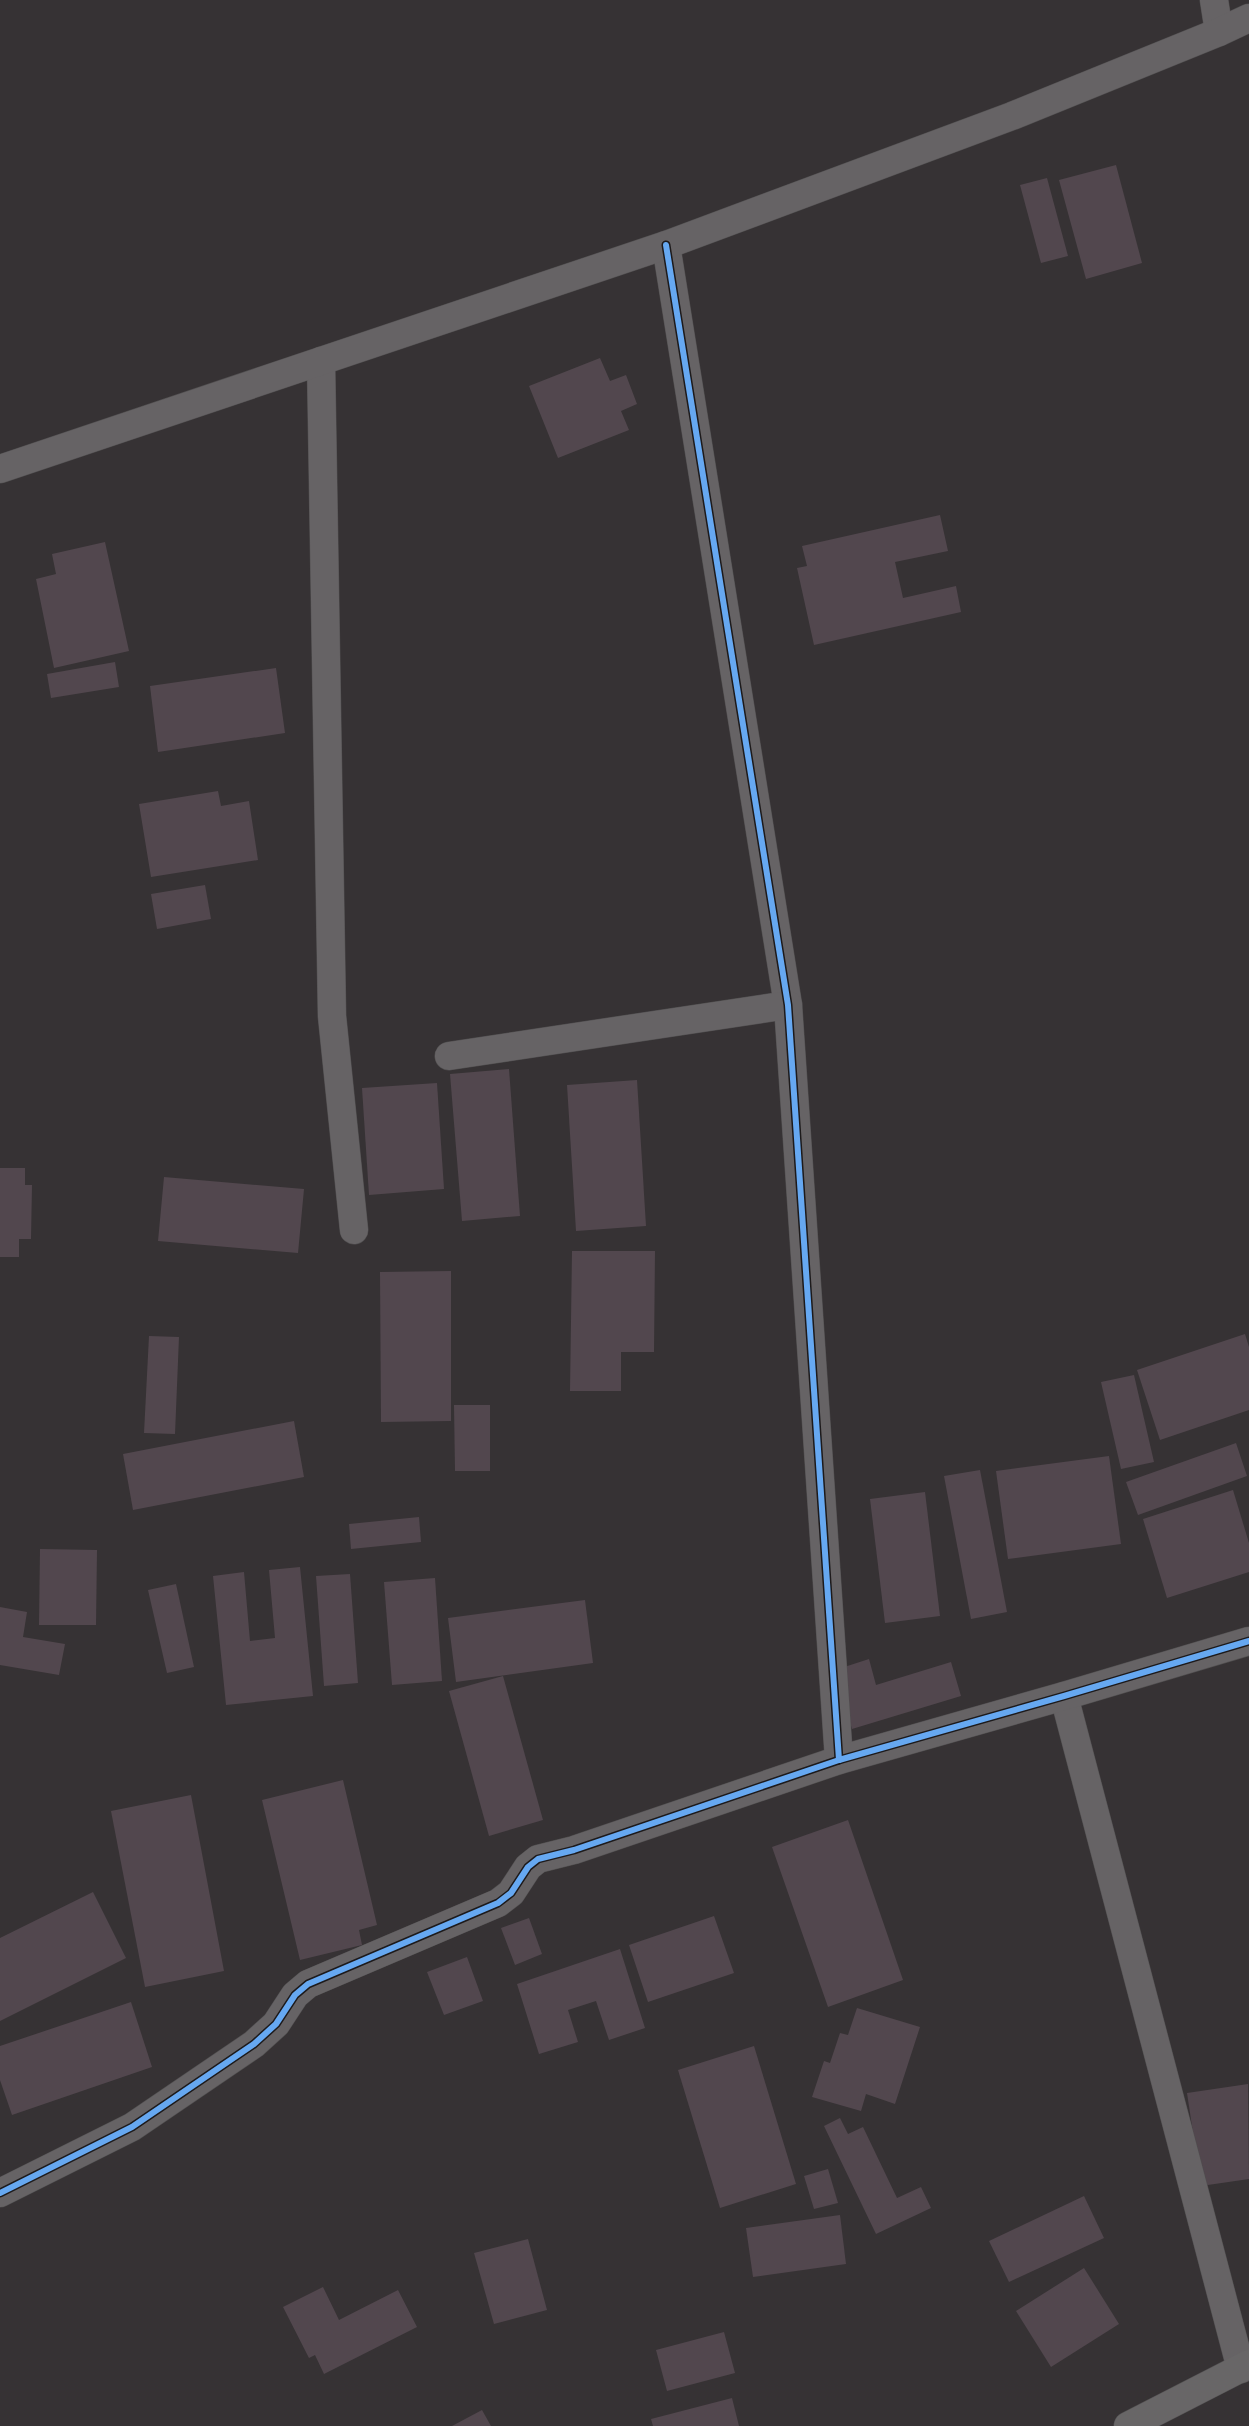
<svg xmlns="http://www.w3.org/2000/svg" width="1249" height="2426" font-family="Cabin,sans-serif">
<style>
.building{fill:#52474e}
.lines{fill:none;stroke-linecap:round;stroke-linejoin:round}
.street-casing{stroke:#514f50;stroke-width:29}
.secondary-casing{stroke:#514f50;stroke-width:29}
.street{stroke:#666365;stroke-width:28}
.secondary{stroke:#686667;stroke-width:28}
.cycleway-casing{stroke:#1d1a1b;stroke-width:9}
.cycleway{stroke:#66a8f1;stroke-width:6}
</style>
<rect width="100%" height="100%" fill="#363234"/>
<g class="building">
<polygon points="1116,165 1142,263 1086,279 1059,180"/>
<polygon points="1047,178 1068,256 1041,263 1020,185"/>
<polygon points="600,358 610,381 626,375 637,404 621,411 629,430 558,458 529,386"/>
<polygon points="940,515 948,551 895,562 903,598 956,586 961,612 814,645 797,568 807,566 802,546"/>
<polygon points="105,542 129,651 54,668 36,579 56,574 52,554"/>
<polygon points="115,662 119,687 51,698 47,674"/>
<polygon points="276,668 285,733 158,752 150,686"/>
<polygon points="218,791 221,806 249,801 258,860 151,877 139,804"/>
<polygon points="205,885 211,919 157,929 151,894"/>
<polygon points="509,1069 520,1216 462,1221 450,1074"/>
<polygon points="637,1080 646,1226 576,1231 567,1085"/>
<polygon points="437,1083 444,1189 369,1195 362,1088"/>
<polygon points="0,1168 25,1168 25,1185 32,1185 31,1239 19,1239 19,1257 0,1257"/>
<polygon points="164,1177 304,1189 298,1253 158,1241"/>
<polygon points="572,1251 655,1251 654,1352 621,1352 621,1391 570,1391"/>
<polygon points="451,1271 451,1421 381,1422 380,1272"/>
<polygon points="1245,1334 1249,1347 1249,1410 1160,1440 1137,1370"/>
<polygon points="149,1336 179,1337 175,1434 144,1433"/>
<polygon points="1134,1375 1154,1462 1121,1469 1101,1382"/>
<polygon points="454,1405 490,1405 490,1471 455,1471"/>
<polygon points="294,1421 304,1477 133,1510 123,1454"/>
<polygon points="1236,1443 1247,1476 1138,1515 1126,1482"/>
<polygon points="1109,1456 1121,1544 1008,1559 996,1471"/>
<polygon points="980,1470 1007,1612 971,1619 944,1476"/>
<polygon points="1233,1490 1249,1543 1249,1572 1167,1598 1143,1519"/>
<polygon points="925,1492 940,1616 885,1623 870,1499"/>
<polygon points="419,1517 421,1542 351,1549 349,1524"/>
<polygon points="40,1549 97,1550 96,1625 39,1625"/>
<polygon points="300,1567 313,1696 226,1705 213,1576 244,1572 250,1641 275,1638 269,1570"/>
<polygon points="350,1574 358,1683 324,1686 316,1576"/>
<polygon points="435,1578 442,1681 392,1685 384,1582"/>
<polygon points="176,1584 194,1667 167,1673 148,1590"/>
<polygon points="585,1600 593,1663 456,1682 448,1618"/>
<polygon points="0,1607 27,1612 23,1637 65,1644 59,1675 0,1665"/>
<polygon points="869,1659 876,1685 951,1662 961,1696 852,1729 835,1670"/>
<polygon points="503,1676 543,1820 489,1836 449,1691"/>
<polygon points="343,1780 377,1925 359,1930 362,1945 300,1960 262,1800"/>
<polygon points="191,1795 224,1971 145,1987 111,1811"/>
<polygon points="848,1820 903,1980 828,2007 772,1847"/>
<polygon points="93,1892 126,1958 0,2021 0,1938"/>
<polygon points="714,1916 734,1973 648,2002 629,1945"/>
<polygon points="529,1918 542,1954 515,1965 501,1928"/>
<polygon points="620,1949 645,2028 609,2040 596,2001 568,2010 578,2042 539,2054 517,1984"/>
<polygon points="467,1957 483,2001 444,2015 427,1972"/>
<polygon points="131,2002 152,2067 12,2115 0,2080 0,2046"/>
<polygon points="857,2008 920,2027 895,2104 866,2094 861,2111 812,2097 824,2061 830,2063 840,2033 848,2035"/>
<polygon points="754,2046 796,2184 720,2208 678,2070"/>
<polygon points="1248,2084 1249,2179 1201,2186 1187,2093"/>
<polygon points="840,2118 848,2134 863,2127 897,2198 921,2187 931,2208 876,2234 824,2126"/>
<polygon points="828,2169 838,2203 814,2209 804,2176"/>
<polygon points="1084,2196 1104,2238 1009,2282 989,2241"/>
<polygon points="840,2215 846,2264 753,2277 746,2228"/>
<polygon points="528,2239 547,2310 494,2324 474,2253"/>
<polygon points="1084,2268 1119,2324 1051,2367 1016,2311"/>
<polygon points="323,2287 339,2320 398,2290 417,2327 324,2374 315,2355 309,2358 283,2307"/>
<polygon points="724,2332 735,2373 667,2391 656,2350"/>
<polygon points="732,2398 739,2426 653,2426 651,2419"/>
<polygon points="482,2410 491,2426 452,2426"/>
</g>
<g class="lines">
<g class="street-casing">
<g id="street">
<polyline points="1214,0 1219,32"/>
<polyline points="666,245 788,1005 839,1760"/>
<polyline points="321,361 332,1016 354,1230"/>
<polyline points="0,469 666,245 1012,116 1219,32 1249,18"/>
<polyline points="449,1056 788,1005"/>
<polyline points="1064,1696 1241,2369"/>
<polyline points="0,2193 132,2127 254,2044 276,2024 295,1995 308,1984 498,1903 511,1893 528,1867 538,1859 574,1850 839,1760 1064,1696 1249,1641"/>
</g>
</g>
<g class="secondary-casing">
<polyline id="secondary" points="1128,2426 1249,2364"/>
</g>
<use href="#street" class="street"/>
<use href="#secondary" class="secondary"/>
<g class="cycleway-casing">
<g id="cycleway">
<polyline points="666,245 788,1005 839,1760"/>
<polyline points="0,2193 132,2127 254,2044 276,2024 295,1995 308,1984 498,1903 511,1893 528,1867 538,1859 574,1850 839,1760 1064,1696 1249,1641"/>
</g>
</g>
<use href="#cycleway" class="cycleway"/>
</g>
</svg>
